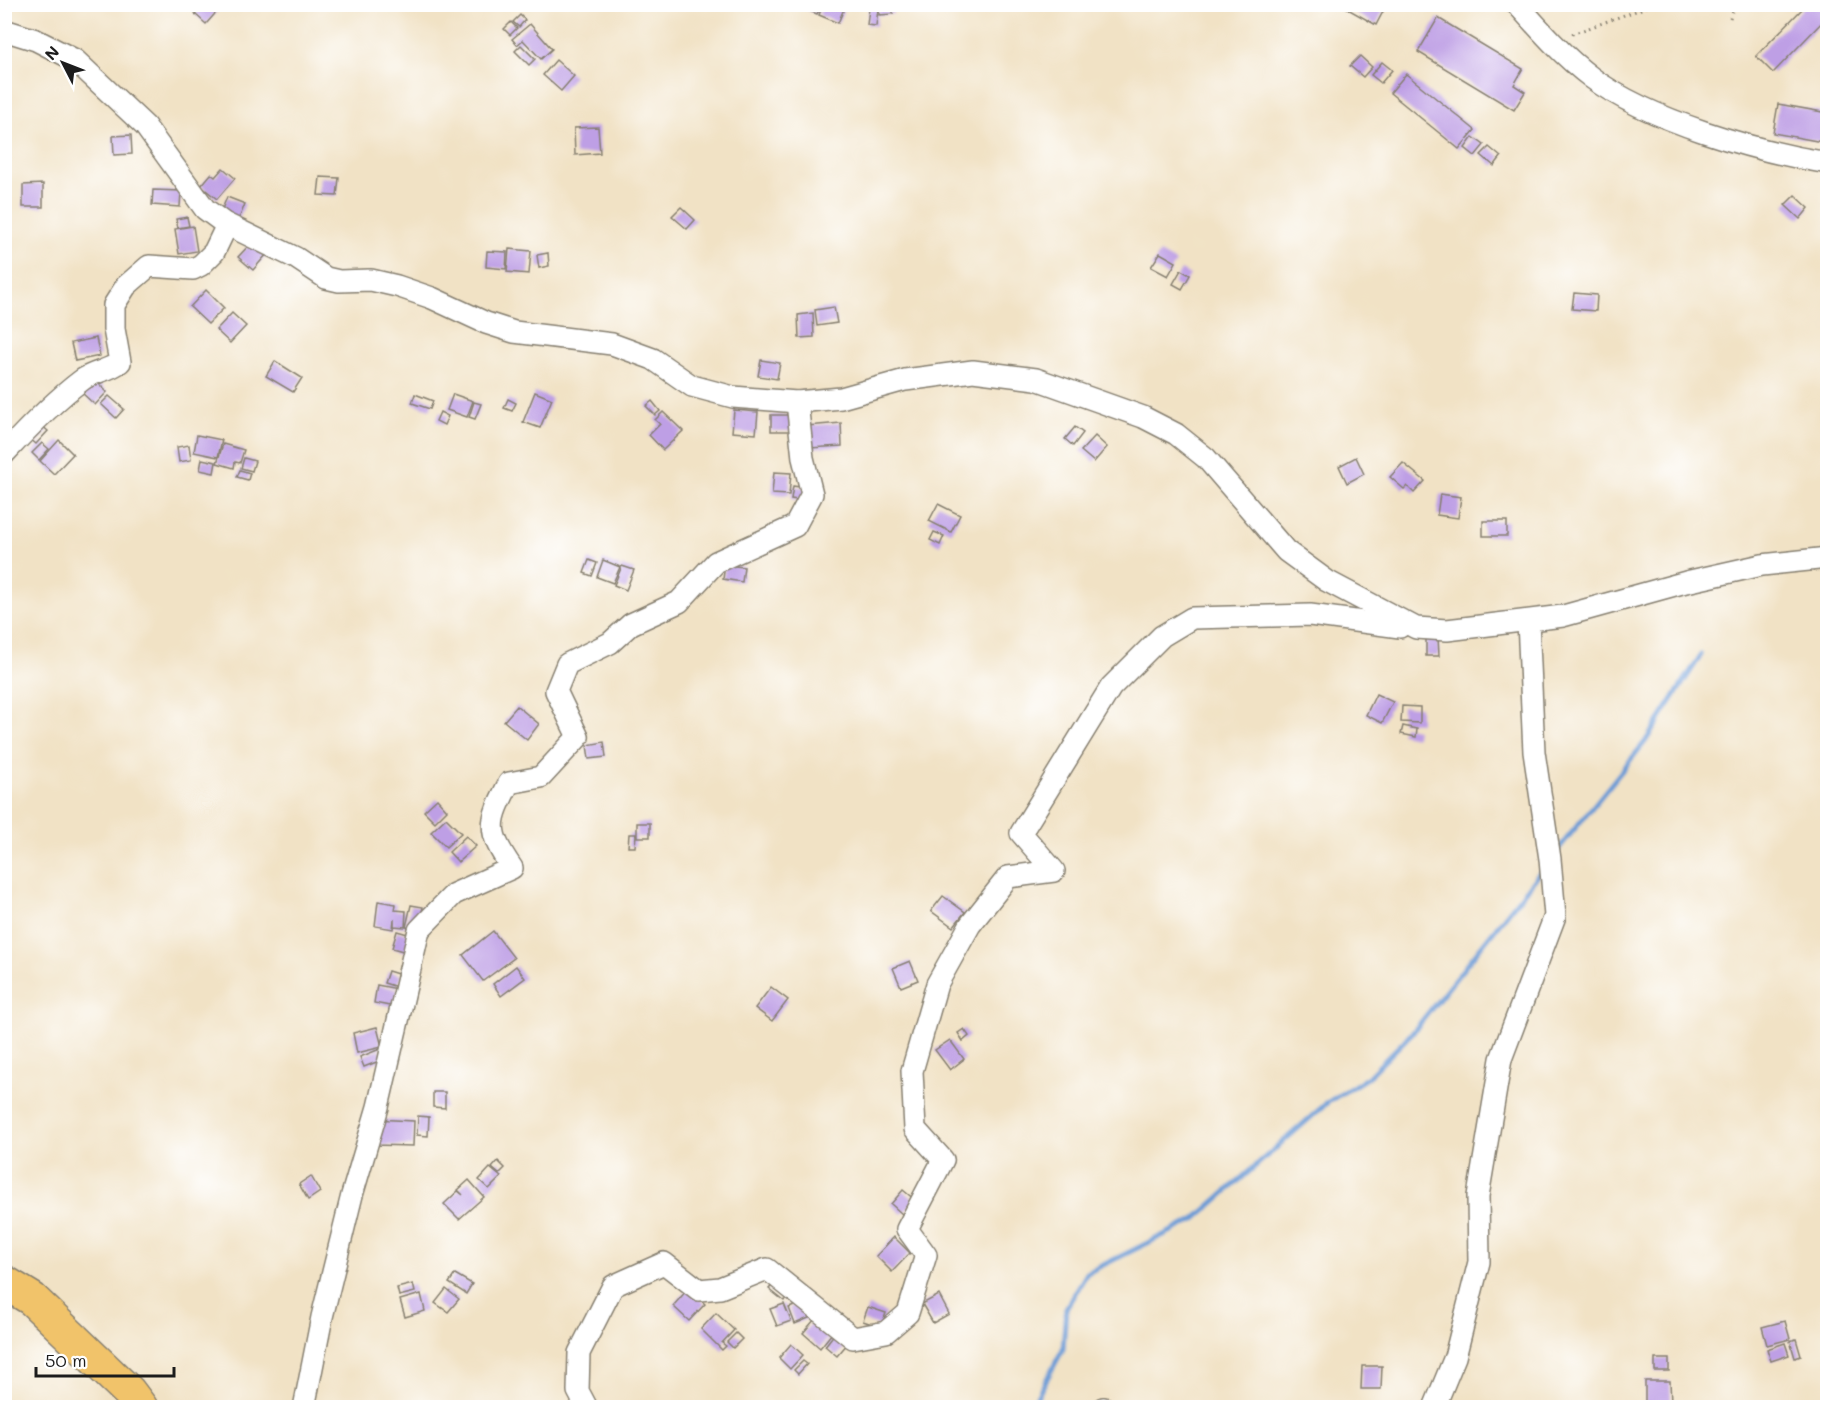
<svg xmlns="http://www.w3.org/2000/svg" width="1832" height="1412" font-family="Mali,sans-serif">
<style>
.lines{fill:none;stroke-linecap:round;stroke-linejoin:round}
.stream{stroke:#6c9bd5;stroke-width:5}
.building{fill:#be9fe5}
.street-casing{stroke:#867f70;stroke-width:24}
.primary-casing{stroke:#867f70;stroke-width:36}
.path{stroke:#867f70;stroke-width:3;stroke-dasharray:1.5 4.5;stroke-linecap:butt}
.street{stroke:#fff;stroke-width:21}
.primary{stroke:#f1c36a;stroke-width:33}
</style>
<rect width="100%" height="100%" fill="#fff"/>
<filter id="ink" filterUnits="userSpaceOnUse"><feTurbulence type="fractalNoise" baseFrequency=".0167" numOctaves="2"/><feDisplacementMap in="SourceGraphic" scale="12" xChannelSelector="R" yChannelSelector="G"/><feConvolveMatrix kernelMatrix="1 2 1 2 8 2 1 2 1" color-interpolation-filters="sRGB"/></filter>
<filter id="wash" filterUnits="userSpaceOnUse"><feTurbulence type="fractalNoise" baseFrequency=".008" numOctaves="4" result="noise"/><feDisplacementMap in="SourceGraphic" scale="24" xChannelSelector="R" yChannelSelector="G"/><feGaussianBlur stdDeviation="1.35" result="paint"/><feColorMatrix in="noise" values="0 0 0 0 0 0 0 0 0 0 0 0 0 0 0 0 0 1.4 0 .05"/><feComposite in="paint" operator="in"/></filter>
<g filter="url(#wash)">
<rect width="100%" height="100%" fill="#f1e2c5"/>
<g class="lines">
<g class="stream">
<polyline points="1556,852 1645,742 1701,655"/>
<polyline points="1031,1408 1063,1349 1066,1308 1087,1273 1194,1220 1328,1102 1368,1077 1413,1032 1545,866"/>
</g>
</g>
<g id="blocks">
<g class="building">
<polygon points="203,4 216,4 220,8 206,24 195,14"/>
<polygon points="803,4 822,4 817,14 802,8"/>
<polygon points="823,4 846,4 838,23 819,15"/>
<polygon points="879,4 893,4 893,14 879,15"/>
<polygon points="1339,4 1387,4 1376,25"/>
<polygon points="1807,4 1828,4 1828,16 1773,73 1756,56"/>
<polygon points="869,8 878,9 876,26 867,25"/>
<polygon points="520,15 525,20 519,27 513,22"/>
<polygon points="1438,18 1523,69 1514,85 1525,92 1514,110 1418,52"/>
<polygon points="511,22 517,28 510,35 504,29"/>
<polygon points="530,24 552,49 541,59 523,40 517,45 512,39"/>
<polygon points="521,45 535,59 529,65 515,51"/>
<polygon points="1360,56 1372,67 1363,77 1350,66"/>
<polygon points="556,60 574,76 561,91 543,75"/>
<polygon points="1382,62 1392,70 1381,83 1371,75"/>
<polygon points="1406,74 1475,130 1459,149 1390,93"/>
<polygon points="1778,104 1828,113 1828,143 1773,133"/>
<polygon points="598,127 600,153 575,155 574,128"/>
<polygon points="131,135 132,154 114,155 113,136"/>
<polygon points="1473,137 1484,145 1475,156 1465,148"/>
<polygon points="1489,147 1501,157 1494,166 1481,155"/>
<polygon points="223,168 235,178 217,199 201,186 211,174 215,177"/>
<polygon points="320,177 339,178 337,196 318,195"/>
<polygon points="43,184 43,207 23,207 23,185"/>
<polygon points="153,190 181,191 180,207 152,205"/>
<polygon points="1795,195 1809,208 1800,219 1785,205"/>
<polygon points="227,197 245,204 238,221 220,214"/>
<polygon points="681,207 695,220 687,229 672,216"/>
<polygon points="187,217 189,226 178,228 176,219"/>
<polygon points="193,226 197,251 179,254 175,229"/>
<polygon points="252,242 267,254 253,270 238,257"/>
<polygon points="509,249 531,251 529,274 507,272"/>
<polygon points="487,251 507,252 506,269 486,267"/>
<polygon points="548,253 549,266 539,268 537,255"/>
<polygon points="1160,253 1176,262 1168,276 1151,267"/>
<polygon points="1181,270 1190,275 1182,289 1173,284"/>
<polygon points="206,290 224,308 208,324 190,307"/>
<polygon points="1574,293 1597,295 1596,311 1572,309"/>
<polygon points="834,307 837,323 817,326 815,310"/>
<polygon points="232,313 246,326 230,343 216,330"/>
<polygon points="813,313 814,337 799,338 798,315"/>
<polygon points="96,338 100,356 75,361 71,343"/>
<polygon points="761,360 780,363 777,379 758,376"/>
<polygon points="275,361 302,378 293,392 266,376"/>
<polygon points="94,379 107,392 95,405 81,392"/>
<polygon points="535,392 552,399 540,428 523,422"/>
<polygon points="415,394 433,401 430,409 412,403"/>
<polygon points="453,394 473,401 467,417 447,410"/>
<polygon points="109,396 124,409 116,418 101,404"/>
<polygon points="508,399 516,403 512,411 504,408"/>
<polygon points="652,401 660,411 655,415 646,406"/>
<polygon points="474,402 481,404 475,419 469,417"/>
<polygon points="734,410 758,412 756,434 732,432"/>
<polygon points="440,412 448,416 444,425 436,421"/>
<polygon points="663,412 683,431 663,450 649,435 660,424 655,420"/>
<rect x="771" y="415" width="21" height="16"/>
<polygon points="841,423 842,446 809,448 807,426"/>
<polygon points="40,424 48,431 36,444 28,437"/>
<polygon points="1075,427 1083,433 1073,446 1065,439"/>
<polygon points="197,435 222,440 218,457 194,452"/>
<polygon points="1095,436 1107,447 1094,462 1081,451"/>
<polygon points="59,440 73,454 54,474 40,461"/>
<polygon points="42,443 49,449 39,460 32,453"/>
<polygon points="223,444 244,450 240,463 235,462 234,468 217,463"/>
<polygon points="189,445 191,460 179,462 177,447"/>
<polygon points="1356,457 1364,474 1347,483 1339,466"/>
<polygon points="244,458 255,461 252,471 241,468"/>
<polygon points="202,459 216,462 214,473 200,470"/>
<polygon points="1403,463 1425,481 1414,493 1407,486 1404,489 1390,477"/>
<polygon points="240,470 250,473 248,480 237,477"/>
<polygon points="774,472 791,473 789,495 772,494"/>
<polygon points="793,486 806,488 804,501 791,499"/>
<polygon points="1440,494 1461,497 1458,518 1437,515"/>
<polygon points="938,504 960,515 951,532 929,521"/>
<rect x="1483" y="521" width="24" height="15"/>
<polygon points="934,532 944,536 940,545 930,540"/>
<polygon points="589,560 597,563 592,576 584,573"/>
<polygon points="603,560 620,567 613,583 597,577"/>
<polygon points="725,565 744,567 742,582 723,579"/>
<polygon points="622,566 634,570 626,590 614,585"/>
<polygon points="1438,637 1439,656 1426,656 1426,638"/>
<polygon points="1376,694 1393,702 1382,723 1366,715"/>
<polygon points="517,706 539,724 527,740 504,721"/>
<polygon points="1402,706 1420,707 1420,723 1401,722"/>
<polygon points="1403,726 1417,729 1416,737 1401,734"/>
<polygon points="604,742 606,757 589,759 587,745"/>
<polygon points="437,799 447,810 435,822 424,811"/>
<polygon points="446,818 461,833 446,847 431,832"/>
<rect x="637" y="823" width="13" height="14"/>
<polygon points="629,834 636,834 635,847 628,847"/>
<polygon points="466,836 476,846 458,862 449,852"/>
<polygon points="943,896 965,912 953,927 931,911"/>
<polygon points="378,901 396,904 395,910 406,911 405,927 394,926 394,919 393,929 375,926"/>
<polygon points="411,905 423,907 418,930 406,927"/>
<polygon points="397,931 415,936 410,953 392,948"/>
<polygon points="493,931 514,958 483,981 463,955"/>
<polygon points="910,961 918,980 901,987 893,968"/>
<polygon points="516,966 525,978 501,996 493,984"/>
<polygon points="388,971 401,975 397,987 384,983"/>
<polygon points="377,985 398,989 395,1007 374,1003"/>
<polygon points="771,987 788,1000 772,1021 755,1008"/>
<polygon points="377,1027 382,1047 357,1053 353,1033"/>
<polygon points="964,1029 969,1036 963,1041 958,1033"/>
<polygon points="950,1040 964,1059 950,1070 935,1050"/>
<polygon points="380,1049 384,1059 364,1067 360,1057"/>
<polygon points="433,1092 445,1092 445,1108 433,1107"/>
<polygon points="418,1116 429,1117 428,1136 417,1135"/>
<polygon points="375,1119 414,1121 413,1146 374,1145"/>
<polygon points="498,1161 505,1168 499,1174 492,1168"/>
<polygon points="490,1168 501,1177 489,1189 479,1180"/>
<polygon points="311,1176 320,1192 308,1200 299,1184"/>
<polygon points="469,1180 484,1197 459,1219 444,1204 458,1191 463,1195 458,1190"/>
<polygon points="903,1190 915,1200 902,1214 891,1204"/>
<polygon points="894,1237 910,1253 892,1272 876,1256"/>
<polygon points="455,1274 472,1284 466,1294 449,1283"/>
<polygon points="777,1280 792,1291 784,1301 769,1289"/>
<polygon points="413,1284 415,1292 399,1296 397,1288"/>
<polygon points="446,1289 459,1299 448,1312 435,1303"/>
<polygon points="688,1289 705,1304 689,1321 673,1306"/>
<polygon points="421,1294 425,1311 405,1317 400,1300"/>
<polygon points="939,1295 949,1314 933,1323 922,1304"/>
<polygon points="805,1302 811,1317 795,1324 789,1308"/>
<polygon points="784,1304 791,1321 777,1326 770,1309"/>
<polygon points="868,1307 886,1313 881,1327 863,1321"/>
<polygon points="716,1313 734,1330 722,1343 726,1346 722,1350 701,1329"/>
<polygon points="815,1319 832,1333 820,1348 803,1333"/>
<polygon points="1785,1321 1790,1339 1767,1345 1762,1327"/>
<polygon points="736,1333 742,1339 733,1348 727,1342"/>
<polygon points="835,1333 848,1343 837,1356 825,1346"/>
<polygon points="1796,1339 1801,1356 1795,1358 1790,1341"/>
<polygon points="1785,1343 1789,1355 1771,1361 1767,1349"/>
<polygon points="791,1344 803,1355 790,1369 779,1358"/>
<rect x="1655" y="1359" width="14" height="12"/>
<polygon points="803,1361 807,1364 798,1374 794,1370"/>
<polygon points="1362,1366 1382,1366 1381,1389 1361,1389"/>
<polygon points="1645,1381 1670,1381 1671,1403 1645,1404"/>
</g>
</g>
</g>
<g filter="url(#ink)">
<use href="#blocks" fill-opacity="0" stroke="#867f70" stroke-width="1.5"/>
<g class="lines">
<g class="street-casing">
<g id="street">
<path d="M1517,4c23,26 47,53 75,74 56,42 166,74 236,85"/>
<polyline points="4,30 36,40 75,60 145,126 205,209 224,223 296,258 326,278 339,281 371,280 397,286 432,298 486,323 514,332 612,344 653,359 692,386 733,397 797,402 841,398 905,380 973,371 1036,379 1143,417 1176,434 1206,458 1286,551 1327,581 1416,628 1447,630 1563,616 1686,582 1762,565 1828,558"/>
<path d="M4,454c24,-26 50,-53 78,-74 12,-9 27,-9 38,-18l-6,-33v-24l12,-19 23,-20 44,3 8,-4 13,-13 13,-27"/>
<path d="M304,1408l18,-91 30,-122 26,-88 41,-177 35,-36 58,-26c-26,-38 -23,-46 -3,-85l32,-6 37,-40 -22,-46 11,-27 43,-21 21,-19 48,-22 37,-40 79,-36 17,-32 -9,-36 -6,-56"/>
<polyline points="587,1408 578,1391 579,1353 613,1286 664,1263 699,1290 720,1288 767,1269 853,1338 886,1332 908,1313 926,1255 907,1229 943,1160 915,1129 912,1071 937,984 970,925 1008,877 1054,871 1021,833 1111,687 1162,636 1192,618 1310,615 1400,627"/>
<polyline points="1103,1408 1104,1408"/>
<polyline points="1434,1408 1455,1357 1479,1262 1478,1196 1501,1059 1555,916 1550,859 1534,752 1528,621"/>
</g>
</g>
<g class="primary-casing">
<polyline id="primary" points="4,1282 32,1299 129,1392 141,1408"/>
</g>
<g class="path">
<polyline points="1730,18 1734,4"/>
<polyline points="1572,34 1655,4"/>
</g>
<use href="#street" class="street"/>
<use href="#primary" class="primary"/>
</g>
</g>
<rect width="1832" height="1412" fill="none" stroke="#fff" stroke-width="24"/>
<g transform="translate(63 63) rotate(312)" stroke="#ffffff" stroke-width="4.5" paint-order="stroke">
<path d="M0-4.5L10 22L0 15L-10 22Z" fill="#1c1c1c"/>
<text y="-9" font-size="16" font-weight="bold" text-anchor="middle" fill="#1c1c1c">N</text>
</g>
<path d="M36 1367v9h138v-9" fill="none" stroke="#1c1c1c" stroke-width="3"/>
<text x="45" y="1367" font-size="18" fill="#1c1c1c" stroke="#ffffff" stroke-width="4.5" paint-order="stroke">50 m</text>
</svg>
